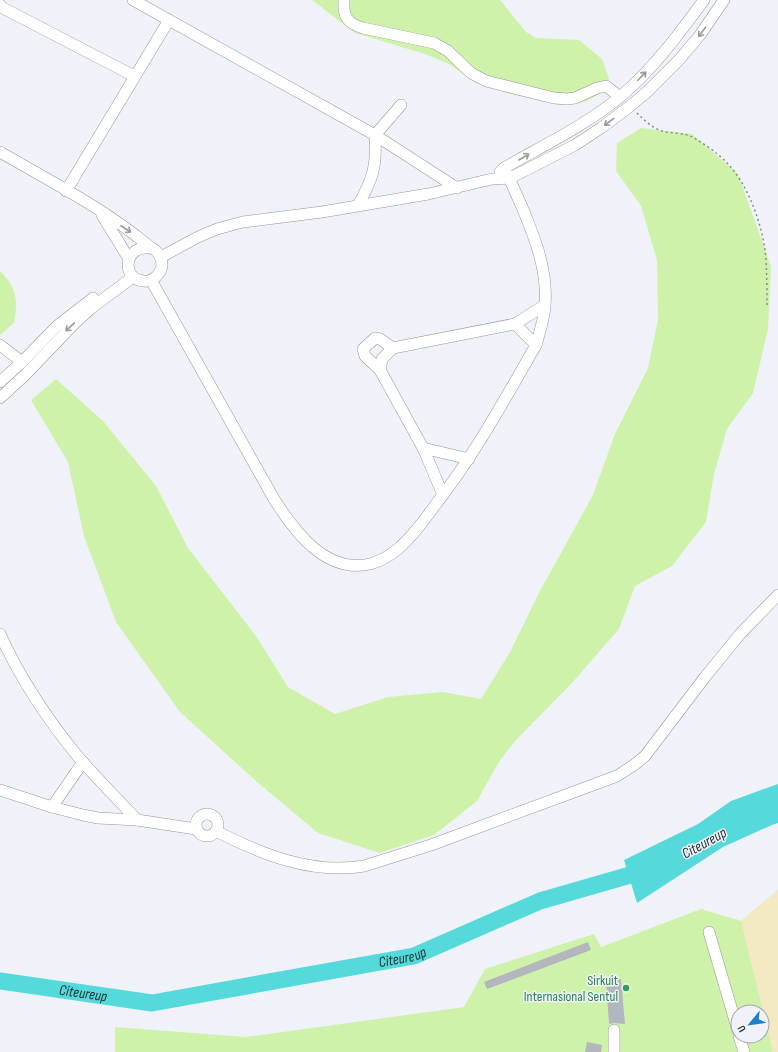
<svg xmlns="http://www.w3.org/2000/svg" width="778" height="1052" font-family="'Sofia Sans Condensed',sans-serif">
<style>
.green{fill:#cff2ab;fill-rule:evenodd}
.sand{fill:#f3e9c3}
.water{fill:#55d9da}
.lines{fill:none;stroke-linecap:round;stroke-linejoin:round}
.river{stroke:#55d9da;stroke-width:17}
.building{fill:#b3b6bc}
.minor-casing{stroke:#93969c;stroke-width:12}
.path{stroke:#898b8f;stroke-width:1.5;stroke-dasharray:2 3;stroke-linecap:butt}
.minor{stroke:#fff;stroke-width:11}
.oneway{stroke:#999a9a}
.leisure-dot{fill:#2e9e5b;stroke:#eff2f9;stroke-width:1.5}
.labels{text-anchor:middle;stroke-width:3;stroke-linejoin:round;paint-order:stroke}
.leisure-label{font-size:14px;fill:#27864d;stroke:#eff2f9;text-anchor:end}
.water-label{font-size:15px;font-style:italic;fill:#1a3131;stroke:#eff2f9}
</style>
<rect width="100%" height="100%" fill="#eff2f9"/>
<g class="green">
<polygon points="312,0 500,0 526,32 536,38 579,40 602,59 609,79 603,92 585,102 560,105 510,94 476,83 449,64 425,54 355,33"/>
<polygon points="641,128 692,134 738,174 771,266 768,329 753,393 727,429 714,474 706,522 672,566 635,586 619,629 571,684 516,740 500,760 477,801 434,835 380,853 318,833 257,782 180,712 116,622 84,536 68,462 31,400 56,379 103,421 156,486 188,548 256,636 288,687 335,714 388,697 443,692 481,699 510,652 540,591 593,495 615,434 648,368 658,319 657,260 641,206 616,171 617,143"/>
<path d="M0,271c17,16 18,30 14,52l-14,12z"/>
<path d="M778,890v162h-663v-25l131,10 218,-30 21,-38 109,-35 7,13 100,-38 40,12zM738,1012h24v24h-24z"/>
</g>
<polygon class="sand" points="778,890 778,1052 773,1052 741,921"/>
<polygon class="water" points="778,784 778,823 772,825 723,847 637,903 624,860 698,824 731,801"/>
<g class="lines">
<path class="river" id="s1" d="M0,981l152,22 262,-47 126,-55 111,-32"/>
</g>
<g class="building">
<polygon points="588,942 591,950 487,989 484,982"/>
<polygon points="621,979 625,1024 614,1023 609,1024 606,980"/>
<polygon points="587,1042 602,1045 601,1052 585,1052"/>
</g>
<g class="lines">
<g class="minor-casing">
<g id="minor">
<polyline points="133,0 375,135 457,188"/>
<path d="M344,0c-1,17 3,23 19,28l71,15 14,8 23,22 15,8 68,17 13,1 8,-1 22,-10 9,-2 14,11"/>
<polyline points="0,5 3,8 134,76"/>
<path d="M0,152c50,29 105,57 149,94 2,2 5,3 7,5 6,5 8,16 3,22 -3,5 -9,9 -15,8 -23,-1 -21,-36 6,-33"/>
<path d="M500,172l4,-4c38,-22 84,-44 117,-72 32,-27 58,-62 83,-96"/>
<polyline points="66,191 169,20"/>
<path d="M358,205c15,-26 19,-39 17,-70l26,-30"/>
<polyline points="102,215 129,259"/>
<polyline points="161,257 198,237 217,229 243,222 322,212 428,194 492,179 510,178 575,145 601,128 629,107 648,91 679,60 700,35 724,0"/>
<path d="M151,280l123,219c21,33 52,75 96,65 11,-3 21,-9 29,-16 15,-13 26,-29 37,-44 39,-50 69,-105 100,-159 4,-13 8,-26 9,-39 3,-35 -10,-68 -23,-99 -6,-13 -11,-26 -18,-39"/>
<polyline points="515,324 536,345"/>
<polyline points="0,345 22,362"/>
<polyline points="380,370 365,356 363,349 375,338 380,339 393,348"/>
<polyline points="0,382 22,362 57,326 93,298"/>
<polyline points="0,398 25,375 74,324 90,309 133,277"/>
<polyline points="423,448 469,459"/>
<polyline points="443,495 423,448 380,370 382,359 393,348 515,324 545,305"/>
<path d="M0,634c19,42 46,83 75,119 19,23 42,45 62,67"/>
<polyline points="0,790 52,807 83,815 98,818 137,820 196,829"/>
<polyline points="52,807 83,762"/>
<circle cx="207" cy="825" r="11"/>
<path d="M216,831c45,23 96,44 148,35l67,-21 186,-69 17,-11 11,-9 60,-79 35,-43 38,-39"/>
<polyline points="709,932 738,1031"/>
<polyline points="614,1030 614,1052"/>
<polyline points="739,1036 744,1052"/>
</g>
</g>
<path class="path" d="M637,113c7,7 15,15 25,18 10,3 23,1 32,7 12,7 25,16 34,26 20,21 33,58 37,86 2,19 2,39 2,58"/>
<use href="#minor" class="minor"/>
</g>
<defs><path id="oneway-shaft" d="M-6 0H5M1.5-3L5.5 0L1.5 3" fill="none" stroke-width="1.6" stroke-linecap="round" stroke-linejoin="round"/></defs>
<g class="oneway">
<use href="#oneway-shaft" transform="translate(702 32) rotate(127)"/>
<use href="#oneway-shaft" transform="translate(642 76) rotate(-46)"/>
<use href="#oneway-shaft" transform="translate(609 122) rotate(143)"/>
<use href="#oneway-shaft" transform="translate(524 157) rotate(-30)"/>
<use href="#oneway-shaft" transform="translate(126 229) rotate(33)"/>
<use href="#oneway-shaft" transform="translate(70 327) rotate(137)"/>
</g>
<circle class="leisure-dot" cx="626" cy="988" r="4"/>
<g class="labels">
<g class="leisure-label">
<text x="618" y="985">Sirkuit<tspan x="618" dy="16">Internasional Sentul</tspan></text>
</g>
<g class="water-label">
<text transform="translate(704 843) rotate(-29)" y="5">Citeureup</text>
<text dy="5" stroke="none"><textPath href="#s1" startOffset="408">Citeureup</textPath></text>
<text dy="5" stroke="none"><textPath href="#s1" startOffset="84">Citeureup</textPath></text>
</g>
</g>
<g transform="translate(750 1024) rotate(241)"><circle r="19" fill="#eff2f9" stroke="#a4a6ab"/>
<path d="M0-3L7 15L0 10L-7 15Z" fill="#1d7eca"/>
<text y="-6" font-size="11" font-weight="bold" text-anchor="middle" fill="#333436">U</text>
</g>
</svg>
